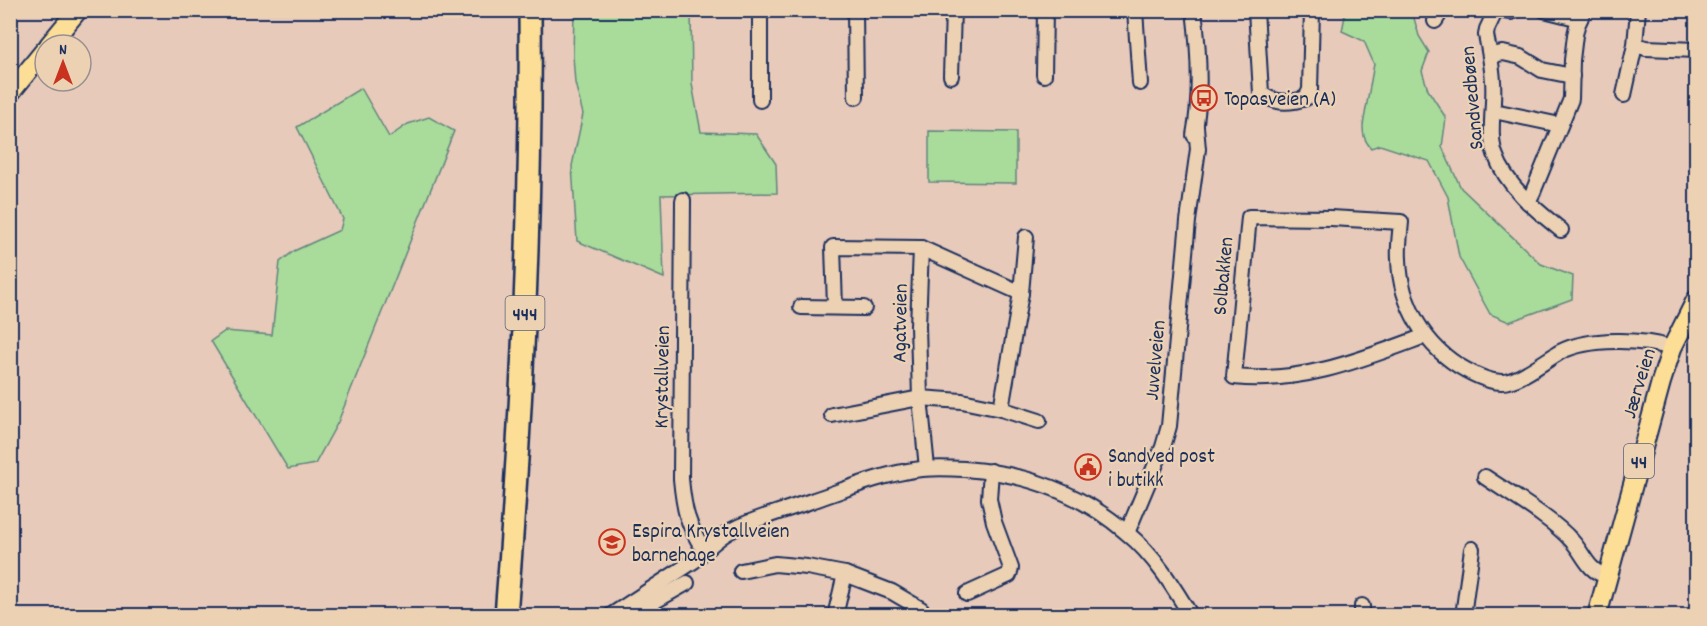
<svg xmlns="http://www.w3.org/2000/svg" width="1707" height="626" font-family="Dekko,sans-serif">
<style>
.green{fill:#a9db9b;stroke:#62857c;stroke-width:1.5}
.lines{fill:none;stroke-linecap:round;stroke-linejoin:round}
.minor-casing{stroke:#1b2f5e;stroke-width:18}
.major-casing{stroke:#1b2f5e;stroke-width:22}
.highway-casing{stroke:#1b2f5e;stroke-width:26}
.minor{stroke:#ecd1b3;stroke-width:14}
.major{stroke:#fdde96;stroke-width:18}
.highway{stroke:#fdde96;stroke-width:21}
.labels{text-anchor:middle;stroke-width:4.5;stroke-linejoin:round;paint-order:stroke}
.shield{fill:#ecd1b3;stroke:#5a6078;stroke-width:1.5}
.shield-label{font-size:20px;font-weight:bold;fill:#1b2f5e}
.poi-label{font-size:21px;fill:#1b2f5e;stroke:#ecd1b3;text-anchor:start}
.street-label{font-size:21px;fill:#1b2f5e;stroke:#ecd1b3}
</style>
<rect width="100%" height="100%" fill="#e7caba"/>
<filter id="ink" filterUnits="userSpaceOnUse"><feTurbulence type="fractalNoise" baseFrequency=".0167" numOctaves="2"/><feDisplacementMap in="SourceGraphic" scale="12" xChannelSelector="R" yChannelSelector="G"/><feConvolveMatrix kernelMatrix="1 2 1 2 8 2 1 2 1" color-interpolation-filters="sRGB"/></filter>
<g filter="url(#ink)">
<g class="green">
<polygon points="574,11 691,11 692,84 701,132 756,134 776,164 777,193 661,195 664,278 577,241 572,166 583,114 575,83 573,56"/>
<path d="M1341,11h71l7,25 10,16 -7,19 6,19 18,28 -4,29 19,41 80,76 32,12 -1,23 -63,23 -19,-8 -31,-57 -11,-60 -19,-36 -49,-16 -9,3c-7,-8 -8,-13 -8,-23l11,-61 -10,-23 -22,-10 3,-15 -4,-2z"/>
<polygon points="361,88 389,137 408,124 429,117 454,131 338,422 315,464 288,469 211,341 225,331 272,335 280,262 294,251 340,230 343,219 297,127"/>
<polygon points="929,131 1016,132 1016,183 929,182"/>
</g>
<g class="lines">
<g class="minor-casing">
<g id="minor">
<polyline points="760,10 760,100"/>
<polyline points="855,10 856,97"/>
<polyline points="1135,10 1140,83"/>
<path d="M1256,10l5,83c13,11 30,10 45,5l4,-8 2,-80"/>
<path d="M1496,10l-9,19 -1,6c3,15 6,30 7,46 2,22 -5,53 2,73 11,32 41,56 66,76"/>
<polyline points="1497,10 1511,12 1515,10"/>
<polyline points="1544,10 1580,19"/>
<polyline points="1435,21 1442,10"/>
<polyline points="1635,45 1646,48 1696,50"/>
<polyline points="1490,55 1503,53 1521,57 1542,70 1572,76"/>
<polyline points="1044,75 1045,10"/>
<polyline points="951,76 953,10"/>
<polyline points="1624,95 1635,45 1638,10"/>
<polyline points="1494,111 1560,125"/>
<path d="M1194,135c8,-40 5,-84 0,-125"/>
<path d="M683,200l-2,279c3,31 6,45 23,71"/>
<polyline points="1528,202 1533,192 1571,99 1572,60 1575,35 1577,26 1584,10"/>
<polyline points="921,248 918,326 920,398 927,468"/>
<polyline points="1021,293 1026,237"/>
<polyline points="801,307 864,308"/>
<path d="M1425,336c-62,23 -123,48 -191,41l15,-160 82,1 70,4c-1,12 -3,25 -2,37 1,45 26,89 67,111 11,6 30,15 43,11 12,-2 39,-22 51,-29 29,-15 82,-13 112,-4"/>
<polyline points="1001,409 1039,421"/>
<polyline points="832,415 920,398 962,401 1001,409 1021,293 921,248 833,247 835,307"/>
<path d="M1485,477c25,17 68,42 87,64 13,14 15,30 35,35"/>
<polyline points="1127,533 1163,447 1169,426 1188,221 1198,149 1196,127"/>
<polyline points="741,571 775,564 807,567 845,574 892,592 921,609"/>
<polyline points="967,594 1009,575 1011,568 994,522 989,499 991,471"/>
<path d="M610,616l84,-55c11,-11 24,-24 38,-31 23,-12 58,-21 82,-30 33,-11 66,-25 100,-30 17,-3 34,-2 50,-1 61,4 117,24 163,64 27,22 46,53 64,83"/>
<polyline points="629,616 687,583"/>
<polyline points="835,616 845,574"/>
<polyline points="1362,616 1362,606"/>
<polyline points="1463,616 1472,549"/>
</g>
</g>
<g class="major-casing">
<g id="major">
<polyline points="49,45 78,10"/>
<polyline points="10,93 45,50"/>
<polyline points="1597,616 1661,382 1672,348 1696,300"/>
</g>
</g>
<g class="highway-casing">
<path id="highway" d="M506,616c16,-202 26,-403 24,-606"/>
</g>
<use href="#minor" class="minor"/>
<use href="#major" class="major"/>
<use href="#highway" class="highway"/>
</g>
</g>
<defs>
<g id="bus-ring" transform="scale(1.35)"><circle r="9.5" fill="#ecd1b3" stroke="#c8321e" stroke-width="1.5"/><path d="M-5-6H5V4H4V6H2V4H-2V6H-4V4H-5ZM-3.5-4V0h7V-4ZM-3.5 1.2v1.5H-2V1.2ZM2 1.2v1.5H3.5V1.2Z" fill="#c8321e"/></g>
<g id="civic-ring" transform="scale(1.35)"><circle r="9.5" fill="#ecd1b3" stroke="#c8321e" stroke-width="1.5"/><path d="M-.6-6.5H3V-4.5H.6V-3L4-1V1h2V6H-6V1h2V-1L-.6-3ZM-1.2 2.5V6h2.4V2.5Z" fill="#c8321e"/></g>
<g id="school-ring" transform="scale(1.35)"><circle r="9.5" fill="#ecd1b3" stroke="#c8321e" stroke-width="1.5"/><path d="M0-5L7-2L0 1L-7-2ZM-4 1L0 2.5L4 1V4Q0 6-4 4Z" fill="#c8321e"/></g>
</defs>
<g fill-rule="evenodd">
<use href="#bus-ring" x="1204" y="98"/>
<use href="#civic-ring" x="1088" y="467"/>
<use href="#school-ring" x="612" y="542"/>
</g>
<g class="labels">
<g class="shield">
<rect x="505.5" y="296" width="39" height="34" rx="4.5"/>
<rect x="1624" y="444" width="30" height="34" rx="4.5"/>
</g>
<g class="shield-label">
<text x="525" y="320">444</text>
<text x="1639" y="468">44</text>
</g>
<g class="poi-label">
<text x="1224" y="105">Topasveien (A)</text>
<text x="1108" y="462">Sandved post<tspan x="1108" dy="24">i butikk</tspan></text>
<text x="632" y="537">Espira Krystallveien<tspan x="632" dy="24">barnehage</tspan></text>
</g>
<g class="street-label">
<text transform="translate(1471 98) rotate(-95)" y="7">Sandvedbøen</text>
<text transform="translate(1222 276) rotate(-85)" y="7">Solbakken</text>
<text transform="translate(899 323) rotate(-89)" y="7">Agatveien</text>
<text transform="translate(1154 360) rotate(-85)" y="7">Juvelveien</text>
<text transform="translate(661 377) rotate(-89)" y="7">Krystallveien</text>
<text transform="translate(1638 383) rotate(-73)" y="7">Jærveien</text>
</g>
</g>
<rect width="1707" height="626" fill="none" stroke="#ecd1b3" stroke-width="36"/>
<rect x="18" y="18" width="1671" height="590" fill="none" stroke="#1b2f5e" stroke-width="2" filter="url(#ink)"/>
<g transform="translate(63 63)"><circle r="28" fill="#ecd1b3" stroke="#989091" stroke-width="1.5"/>
<path d="M0-4.5L10 22L0 15L-10 22Z" fill="#c8321e"/>
<text y="-9" font-size="16" font-weight="bold" text-anchor="middle" fill="#1b2f5e">N</text>
</g>
</svg>
